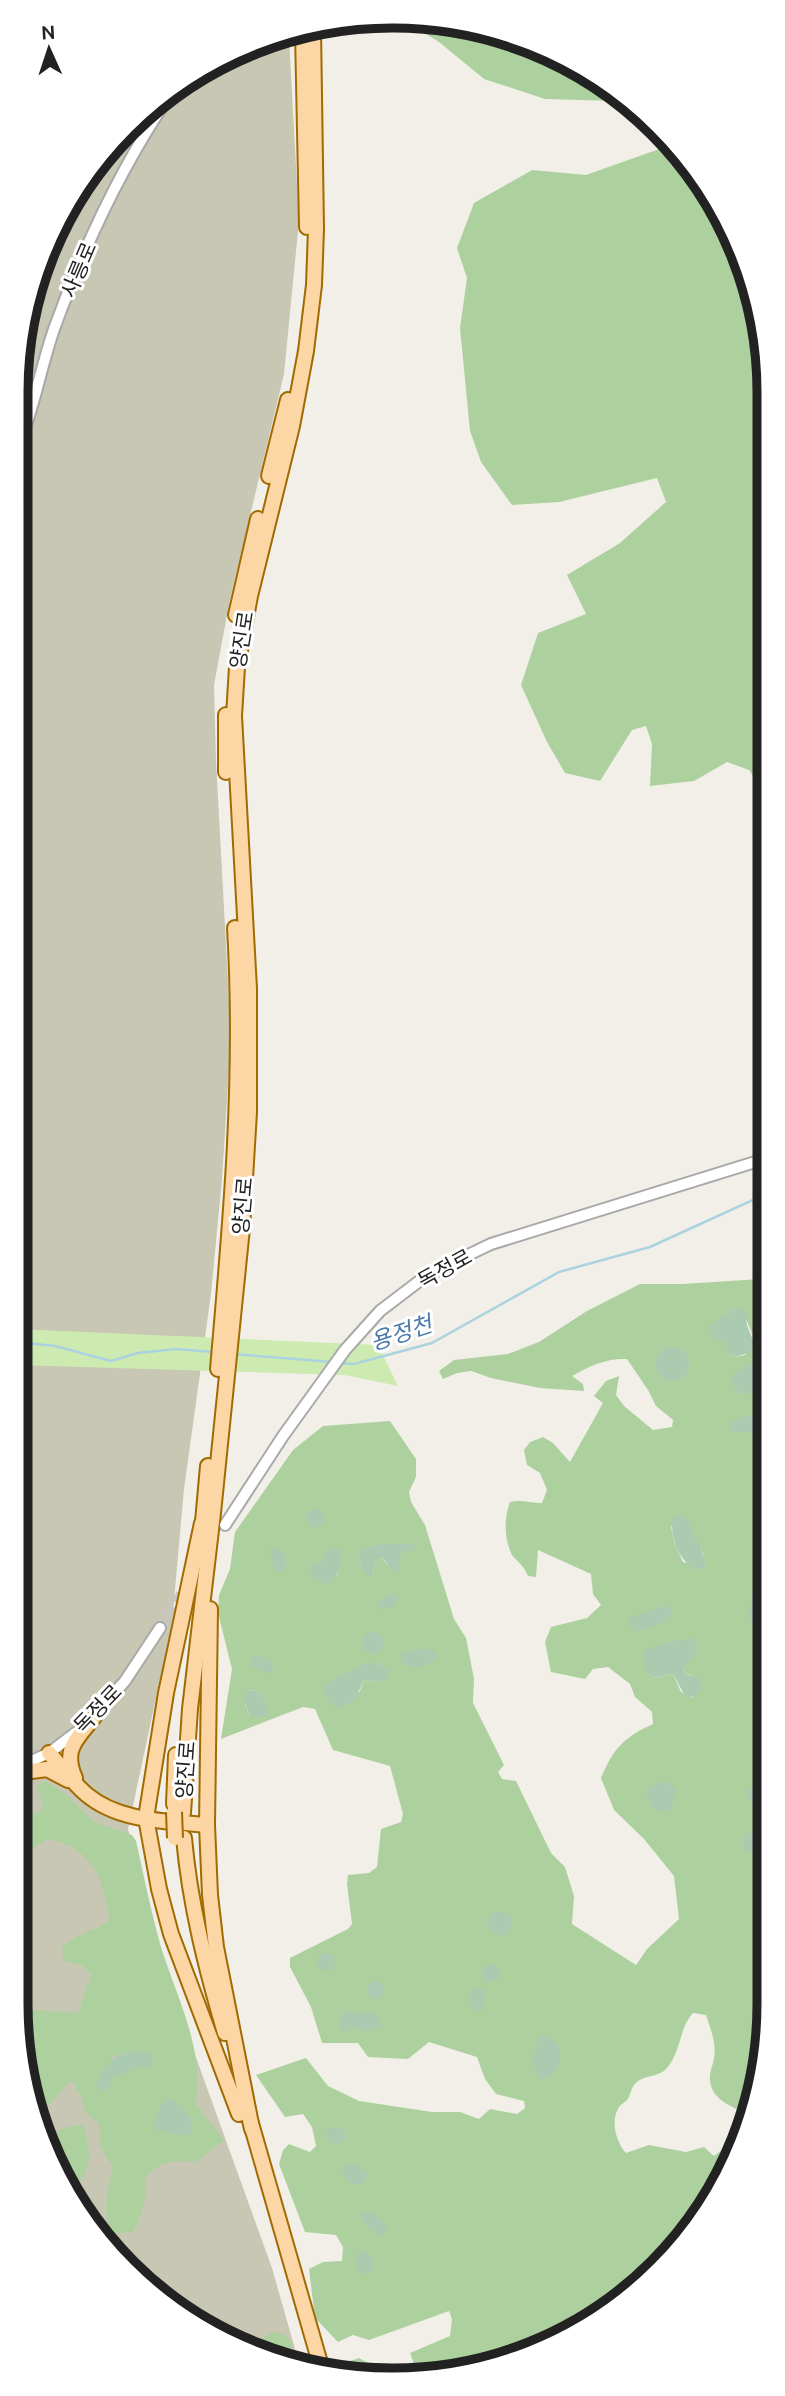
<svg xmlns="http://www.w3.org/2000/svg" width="785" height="2396" font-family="Ubuntu,'Noto Sans KR',sans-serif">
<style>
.construction{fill:#c7c7b4}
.grass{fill:#cdebb0}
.forest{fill:#add19e;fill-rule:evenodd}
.cemetery{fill:#aacbaf}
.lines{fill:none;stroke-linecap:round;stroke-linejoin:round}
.stream{stroke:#aad3df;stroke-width:2.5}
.minor-tunnel{stroke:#c8c6c1;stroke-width:10;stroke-dasharray:10 5;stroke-linecap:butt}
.minor-casing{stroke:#a9a9a9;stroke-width:14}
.major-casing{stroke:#a06b00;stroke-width:18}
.minor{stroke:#fff;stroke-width:10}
.major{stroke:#fcd6a4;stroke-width:14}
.major-bridge-casing{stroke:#a06b00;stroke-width:18;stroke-linecap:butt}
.major-bridge{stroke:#fcd6a4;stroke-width:14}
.labels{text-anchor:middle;stroke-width:6;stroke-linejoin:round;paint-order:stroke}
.street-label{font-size:21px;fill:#222;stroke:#fff}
.water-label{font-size:23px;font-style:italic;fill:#4a7aab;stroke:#fff}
.rim{fill:none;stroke:#222;stroke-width:9}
</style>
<rect width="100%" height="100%" fill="#f2efe9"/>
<polygon class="construction" points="289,38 299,221 284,374 230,599 214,685 216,761 231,1037 222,1179 211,1294 184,1489 172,1623 128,1829 172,1991 272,2268 299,2363 226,2341 110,2252 44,2147 16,2003 16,393 28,295 93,163 204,66"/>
<polygon class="grass" points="16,1329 378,1345 398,1386 344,1375 16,1365"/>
<g class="forest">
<polygon points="408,23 490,28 601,79 630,104 618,101 545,99 484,79 439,42"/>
<polygon points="662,148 696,176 740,248 766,344 767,816 758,815 767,795 749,770 727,762 694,781 650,786 652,744 646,726 632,730 600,781 565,773 547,742 521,685 538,633 586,614 567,575 620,543 666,502 657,478 559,502 512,505 481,462 470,431 460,328 467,278 457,248 474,203 532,170 586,175"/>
<path d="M760,1279l8,3v22l-14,7 7,28 7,5v37l-1,-7 -3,17 4,-6 1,264 -5,-2 1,18 4,-1v175l-3,-8h-14l14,21 3,-5v156l-12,98 -7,14c-16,-7 -39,-15 -40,-35 -1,-8 3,-14 4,-22 3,-14 -4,-30 -8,-43l-13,-2c-14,15 -12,39 -26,55 -8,9 -20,7 -29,13 -8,6 -6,12 -11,19 -2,2 -6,4 -8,7 -9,14 -3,35 7,46l23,-8 37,7 18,-5 10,9 13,-10 10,-2 -31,69 -104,104 -112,51 -73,4 -7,-19 40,-17 2,-17 -3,-8 -80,29 -16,-5 -15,7 -23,-24 -6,-49 14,-7 19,-1 1,-14 -7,-12 -31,-3 -26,-68 4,-14 6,-6 21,8 6,-6 -4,-19 -9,-13 -18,3 -29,-42 50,-17 22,28 31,15 73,11h28l19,7 11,-10 27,5 8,-6 -1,-7 -28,-7 -11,-15 -8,-22 -48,-15 -21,17 -40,-2 -10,-14h-36l-11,-36 -21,-40v-9l58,-29 4,-5 -5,-40 1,-9 21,-2 8,-6 4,-38 20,-7 2,-8 -13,-48 -57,-16 -18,-41 -12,-2 -82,32 11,-70 -14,-56 1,-18 11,-26 5,-37 58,-82 30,-24 67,-5 26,38v18l-7,15 2,10 14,23 29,94 12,19 8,41 -1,24 31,62 -6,7 4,7 14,2 35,72 14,14 9,29 -2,28 64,41 11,-16 32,-30 -5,-43 -30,-37 -30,-29 -13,-32c12,-29 23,-41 52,-54l-1,-12 -17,-15 -5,-13 -22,-17 -15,2 -8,10 -34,-7 -6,-30 6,-15 36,-9 14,-13 -8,-11 -2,-20 -53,-24 -2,27 -8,-1c-6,-14 -13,-15 -17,-23 -7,-17 -7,-35 -1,-51 12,-3 20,1 32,1l5,-13 -7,-17 -13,-8 -3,-15 6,-8 13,-5 10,6 17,19 33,-59 -9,-7 12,-15 13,-5 -3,19 8,11 29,24 19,-3 1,-7 -17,-14 -8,-16 -21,-31c-20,-1 -38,7 -55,17l11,8 1,7 -44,-3 -49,-10 -20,-7 -14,2 -14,6 -4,-8 15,-11 54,-6 31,-12 48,-31 53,-27h43zM735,1308l12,13 6,15 -8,19 -10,2 -6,-2 -10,-35zM671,1526c15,10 39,21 33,42l-21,-6 -9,-20zM404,1544h8l2,5 -14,4 -13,12 -5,-8 -7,4 -2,13 -12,-7 -4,-12zM342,1555l-5,20 -25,-10zM364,1663h12l8,4 -3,15 -17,-2 -5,13 -13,-20 8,-2zM686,1664l-3,6 4,4 5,1 9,16 -10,7 -10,-6 -8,-18 -19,4 -7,-5zM251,1690h4l6,5 -12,20 -4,-11z"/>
<path d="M45,1781l19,12 30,29 38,13 4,6c8,35 15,71 25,106 15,49 45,104 34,156l29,37 -29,22c-24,-2 -32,-2 -50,15 3,19 -3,38 -12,55l-19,1c-14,-16 -5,-47 -1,-66l-13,-21 -1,-23 -14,-11 -4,-16 -4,-5 -2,-8 -5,-2 -28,32 -3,7 -22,-111 61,4 13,-39 -8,-8 -20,-6 -1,-12c13,-14 32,-16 48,-28 -8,-42 -15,-71 -62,-81l-29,17 -3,18v-57l15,-1 13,-8 -8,-22zM139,2051l3,17 -8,-1 -8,7 -14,3v-20l10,-4z"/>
<path d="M74,2125l10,1c6,23 11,49 -15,62l-25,-41 -2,-11z"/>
<path d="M273,2332c16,2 23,9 15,24l1,5 -46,-15 12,-3z"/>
<polygon points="359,2358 387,2374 340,2376 341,2364"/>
</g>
<g class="cemetery">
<polygon points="768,1304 768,1344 761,1339 754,1311"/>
<path d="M735,1308l11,2c0,6 0,13 2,18 4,10 7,13 3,24l-16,5 -6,-2 -5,-13 -8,-2 -8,-13z"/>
<circle cx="672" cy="1364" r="17"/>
<path d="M751,1364l9,2c7,8 11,15 4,25l-20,3 -10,-5 -3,-8 2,-7z"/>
<polygon points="751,1416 760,1430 758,1435 744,1432 731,1433 729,1424 742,1417"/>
<circle cx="315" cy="1518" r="9"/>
<path d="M678,1515l10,5 18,41 -2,7 -9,2c-16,-11 -26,-32 -22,-52z"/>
<polygon points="381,1544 412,1544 415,1549 400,1553 401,1560 397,1572 392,1571 382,1557 375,1561 373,1574 368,1576 361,1567 357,1555 366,1548"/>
<path d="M273,1548l8,2c5,7 7,14 3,22l-10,-2 -5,-20z"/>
<path d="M334,1548l5,1 3,6c-2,11 -4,24 -15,29 -9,-2 -20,-8 -16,-19l12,-4 3,-7z"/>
<path d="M761,1586c6,14 5,29 1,43h-5l-8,-9 4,-33z"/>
<polygon points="390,1594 398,1594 399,1599 394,1607 379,1610 377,1605 379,1600"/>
<path d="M669,1605l4,7c-8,14 -25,17 -39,19l-5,-5v-9z"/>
<circle cx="373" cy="1643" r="11"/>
<path d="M693,1638l5,8c-3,11 -10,14 -15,24l4,4 13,4 1,13 -6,5 -9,2 -13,-24 -19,4 -7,-5 -4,-16 2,-7c16,-7 31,-10 48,-12z"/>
<polygon points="423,1649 432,1649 436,1653 437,1659 421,1667 404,1665 401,1658 402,1653"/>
<path d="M256,1656c11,-1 15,6 18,15l-4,3 -18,-8 -1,-8z"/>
<path d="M364,1663h12l13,6 -1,8 -7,5 -17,-2 -9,20 -17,9 -8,-6 -7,-14c11,-15 28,-15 41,-26z"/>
<polygon points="255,1690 261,1695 269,1710 266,1716 257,1718 249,1715 243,1697 246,1691"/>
<polygon points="661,1782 666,1782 677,1788 671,1810 657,1811 651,1806 645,1792 650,1787"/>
<polygon points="752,1788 762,1789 766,1801 761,1809 756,1811 745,1792"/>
<polygon points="752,1831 767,1831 769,1847 767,1852 759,1855 746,1851 743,1843 744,1837"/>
<circle cx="500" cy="1923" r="12"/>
<circle cx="326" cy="1962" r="9"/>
<circle cx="491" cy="1973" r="9"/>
<circle cx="376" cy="1990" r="9"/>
<path d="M477,1986l9,7 -3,17 -6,1c-8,-6 -8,-11 -6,-20z"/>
<path d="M345,2011l8,1 2,3c13,-6 23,-4 27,10 -8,8 -18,7 -27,2l-11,5 -6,-8z"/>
<path d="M542,2035c6,3 11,4 15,9 10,13 0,33 -16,36 -12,-11 -8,-33 1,-45z"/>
<path d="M139,2051l12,3 2,7 -3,7 -16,-1 -8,7 -14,3 -2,8 -6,6 -6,-2 -2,-6c13,-23 15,-29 43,-32z"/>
<path d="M170,2099c12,8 25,18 22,33l-6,4 -30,-6 -3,-4 8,-22z"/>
<polygon points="334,2127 341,2128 346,2138 339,2145 330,2143 326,2136 327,2128"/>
<path d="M350,2163l9,2 9,9 -3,8c-12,7 -20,0 -23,-12l3,-5z"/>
<path d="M363,2210l12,4 13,13 -6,11c-10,-5 -16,-13 -22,-22z"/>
<path d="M363,2250c9,4 12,9 11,18l-5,5 -7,1c-7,-7 -11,-19 1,-24z"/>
</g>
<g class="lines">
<g class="stream">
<polyline points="16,1342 55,1346 111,1361 138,1353 176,1349 214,1352"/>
<polyline points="234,1354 332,1362"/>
<polyline points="339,1363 354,1364 432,1343 559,1272 650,1247 768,1193"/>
</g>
<polyline class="minor-tunnel" points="160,1628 186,1586"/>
<g class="minor-casing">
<g id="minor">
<path d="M16,452c17,-39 24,-82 38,-123 29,-80 66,-160 114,-231"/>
<polyline points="225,1525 283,1436 345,1350 380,1311 418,1282 443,1267 491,1244 768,1158"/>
<polyline points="90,1720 125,1681 160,1628"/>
<polyline points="16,1768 49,1753 78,1731"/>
</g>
</g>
<g class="major-casing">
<g id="major">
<polyline points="303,33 307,227"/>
<polyline points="269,476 288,400"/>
<polyline points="236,615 258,519"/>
<polyline points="226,715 226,772"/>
<path d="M218,1369c13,-148 26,-292 17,-441"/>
<polyline points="202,1523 166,1693 146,1818 159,1889 171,1934 239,2114"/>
<polyline points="202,1533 208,1466"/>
<polyline points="210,1609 207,1825 210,1895 216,1947 252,2129"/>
<path d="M49,1753c12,13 23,29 37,41 33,28 80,27 121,31"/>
<polyline points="16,1773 47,1769 68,1780"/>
<path d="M75,1778c-13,-29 2,-39 19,-61"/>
<polyline points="174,1804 176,1755"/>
<polyline points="183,1813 190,1709 213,1513 242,1228 249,1112 249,989 234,716 237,667 250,596 292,426 306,351 314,285 316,229 313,29"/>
<path d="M184,1838c6,67 22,130 41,195"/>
<polyline points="250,2120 322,2370"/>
</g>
</g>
<use href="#minor" class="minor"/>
<use href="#major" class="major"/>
<g class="major-bridge-casing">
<polyline id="major-bridge" points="174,1812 175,1838"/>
</g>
<use href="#major-bridge" class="major-bridge"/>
</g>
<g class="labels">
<g class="street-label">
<text transform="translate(79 270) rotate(-67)" y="7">사릉로</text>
<text transform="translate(242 640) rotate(-81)" y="7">양진로</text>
<text transform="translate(243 1206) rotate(-85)" y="7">양진로</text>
<text transform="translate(445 1269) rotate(-29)" y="7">독정로</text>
<text transform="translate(98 1709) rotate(-46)" y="7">독정로</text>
<text transform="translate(186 1770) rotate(-86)" y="7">양진로</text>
</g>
<g class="water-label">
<text transform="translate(401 1333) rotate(-18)" y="8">용정천</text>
</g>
</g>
<path d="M0 0H785V2396H0ZM392 28H393A364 364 0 0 1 757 392V2004A364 364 0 0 1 393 2368H392A364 364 0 0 1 28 2004V392A364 364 0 0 1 392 28Z" fill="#fff" fill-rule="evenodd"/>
<path class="rim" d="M392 28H393A364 364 0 0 1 757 392V2004A364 364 0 0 1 393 2368H392A364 364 0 0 1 28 2004V392A364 364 0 0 1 392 28Z"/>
<g transform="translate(49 49) rotate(357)" stroke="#ffffff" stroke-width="5" paint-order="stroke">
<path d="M0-5L12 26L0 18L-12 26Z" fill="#222222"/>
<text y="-10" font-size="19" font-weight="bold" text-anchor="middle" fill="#222222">N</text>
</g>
</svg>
